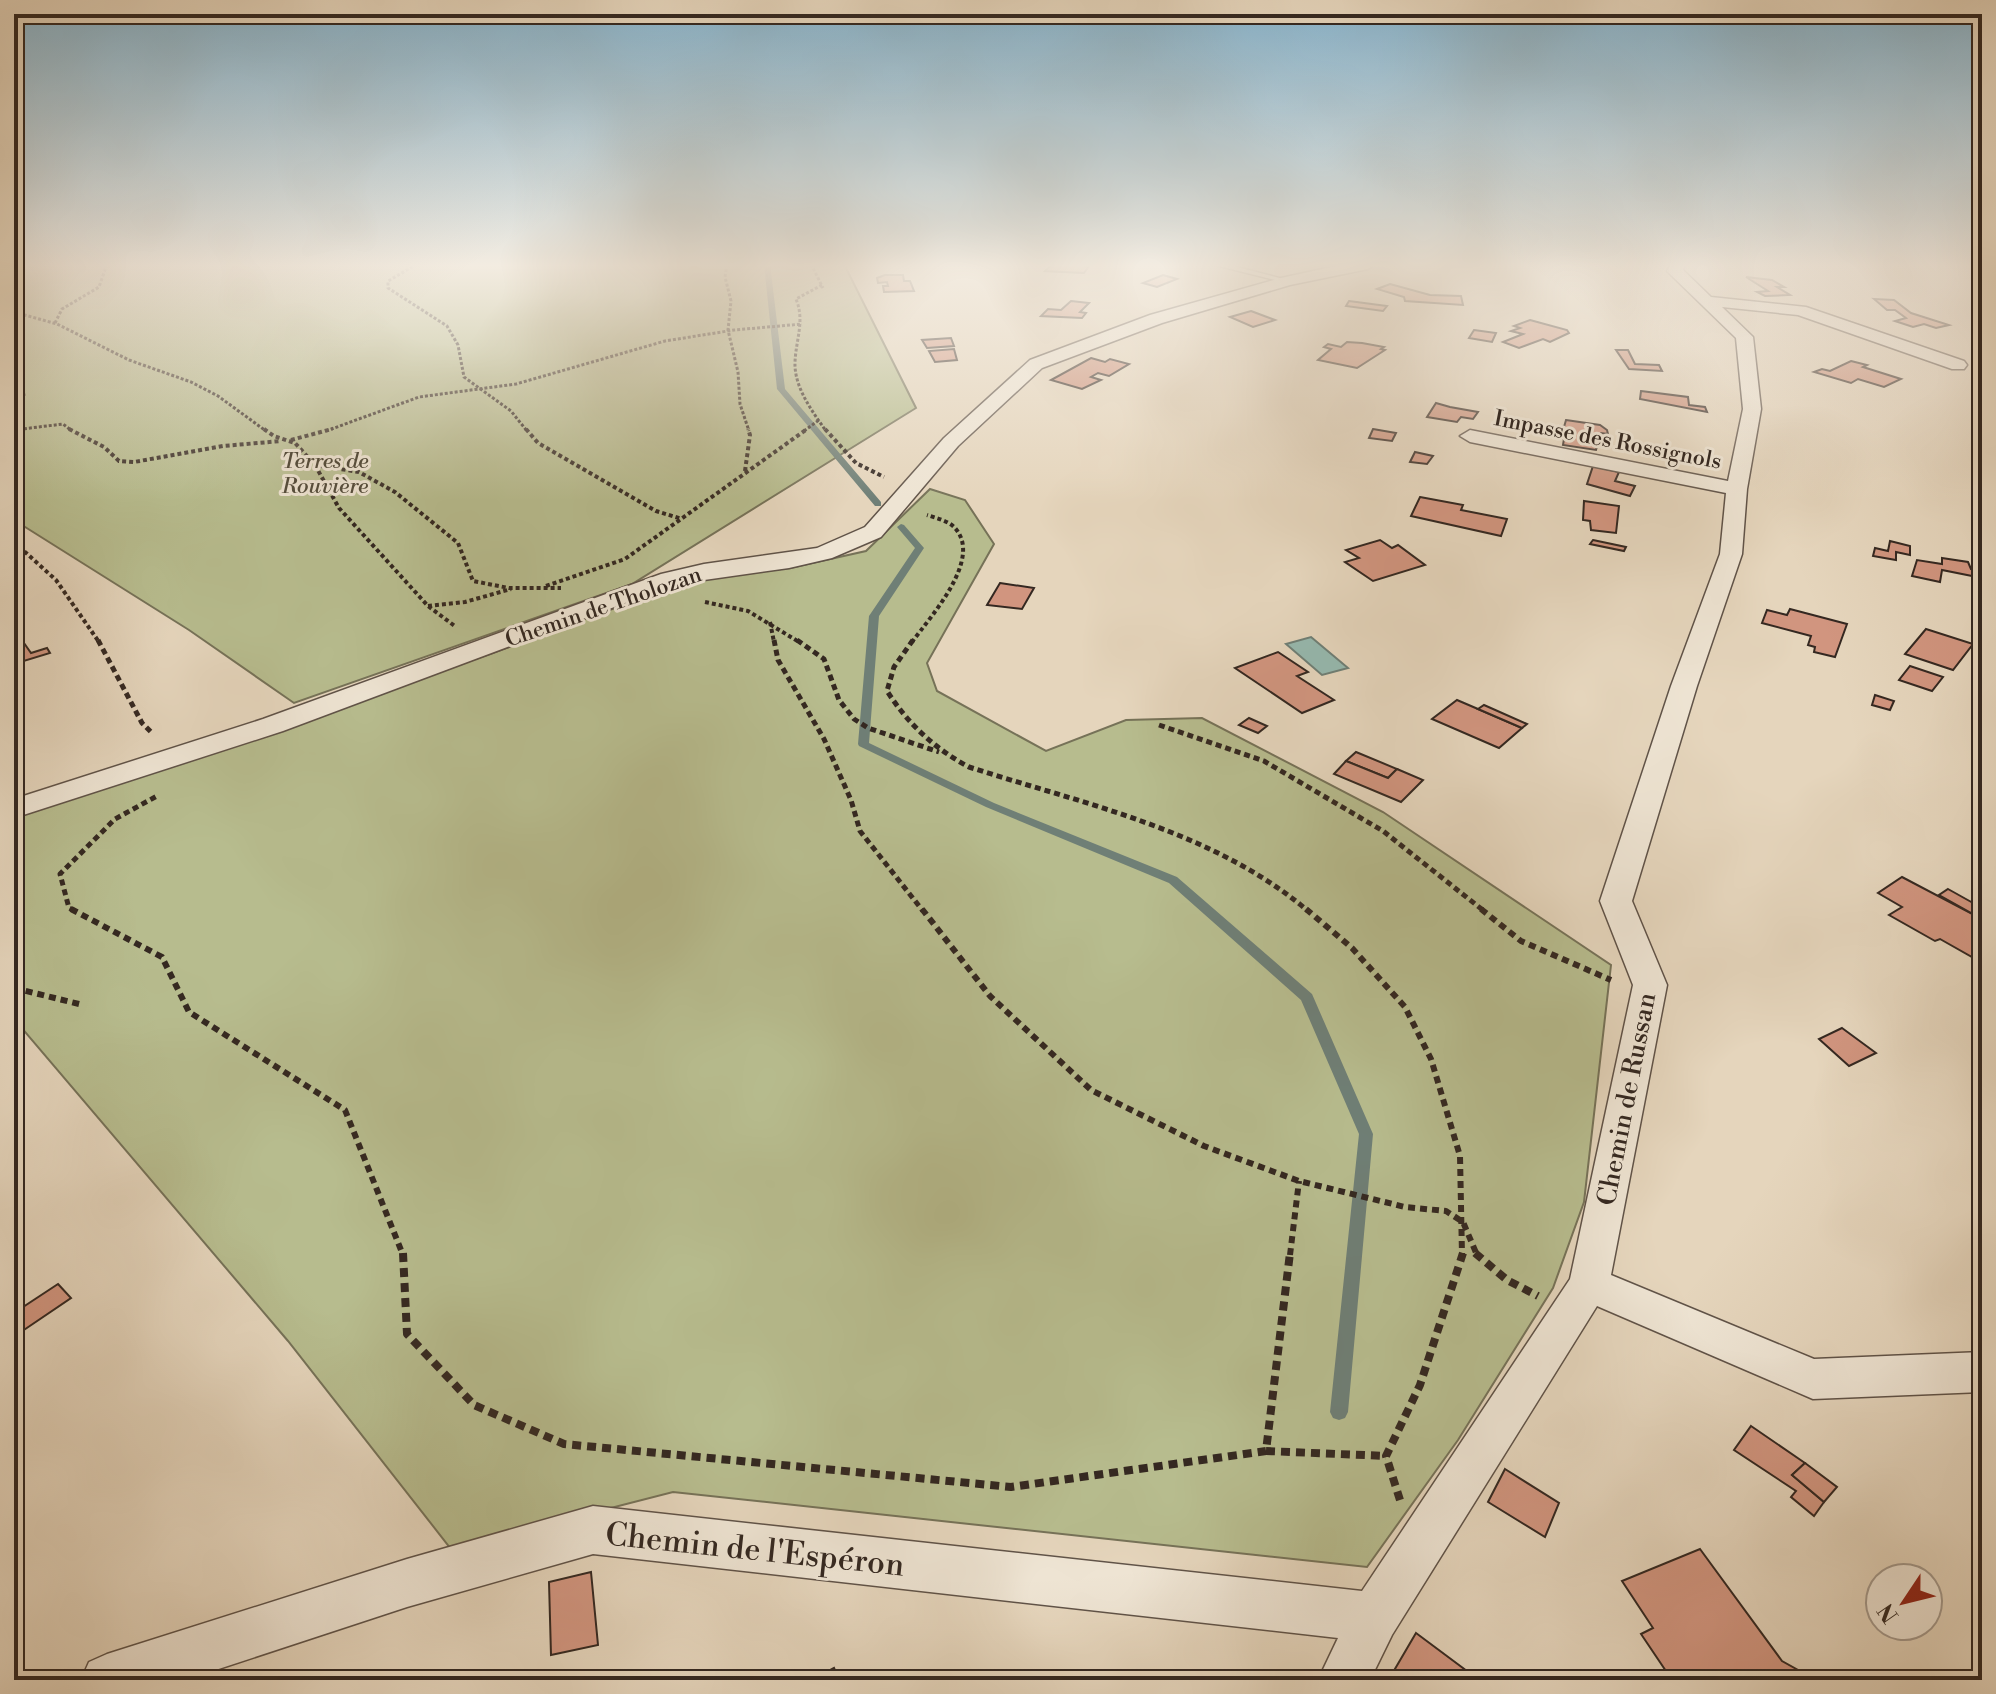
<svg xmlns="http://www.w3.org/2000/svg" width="1996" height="1694" font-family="'Libre Bodoni',serif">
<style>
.green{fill:#b7bc8e;stroke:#767258;stroke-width:2}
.water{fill:#96b9af;stroke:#6f7f76;stroke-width:2}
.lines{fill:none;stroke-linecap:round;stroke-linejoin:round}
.stream{fill:#6f7f76;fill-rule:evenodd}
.building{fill:#d1957f;stroke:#342821;stroke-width:2}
.service-casing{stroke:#605348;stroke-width:3}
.minor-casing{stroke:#605348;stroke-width:3}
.path-far4{stroke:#342821;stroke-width:3;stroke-dasharray:3 2;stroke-linecap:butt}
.path-far3{stroke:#342821;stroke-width:4;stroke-dasharray:4 3;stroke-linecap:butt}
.path-far2{stroke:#342821;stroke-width:5;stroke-dasharray:6 4;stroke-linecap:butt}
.path-far1{stroke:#342821;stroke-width:6;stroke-dasharray:7 5;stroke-linecap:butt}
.path{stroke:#342821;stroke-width:8;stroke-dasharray:9 6;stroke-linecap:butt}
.service{fill:#eee4d3;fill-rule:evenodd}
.minor{fill:#eee4d3;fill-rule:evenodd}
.labels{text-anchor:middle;stroke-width:6;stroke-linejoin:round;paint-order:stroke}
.far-street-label{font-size:22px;fill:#342821;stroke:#eee4d3}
.far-park-label{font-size:22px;font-style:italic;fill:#554d3c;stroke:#eee4d3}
.street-label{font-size:26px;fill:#342821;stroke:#eee4d3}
.near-street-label{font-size:32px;fill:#342821;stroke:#eee4d3}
</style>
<rect width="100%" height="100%" fill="#e5d5bc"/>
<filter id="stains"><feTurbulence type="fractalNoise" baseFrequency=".0025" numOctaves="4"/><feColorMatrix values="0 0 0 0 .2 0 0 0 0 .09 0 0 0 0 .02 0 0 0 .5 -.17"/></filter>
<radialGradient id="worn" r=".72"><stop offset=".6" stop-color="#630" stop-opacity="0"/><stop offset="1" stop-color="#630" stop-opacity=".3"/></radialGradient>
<g class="green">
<polygon points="14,264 844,264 916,408 632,584 294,703 189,630 14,520"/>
<polygon points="930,489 965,500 994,544 927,663 937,691 1046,751 1126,720 1202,718 1383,812 1611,965 1584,1202 1553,1288 1458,1440 1367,1567 673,1492 451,1549 288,1341 14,1019 14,817 490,654 694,579 790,568 866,551"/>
</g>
<polygon class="water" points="1311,637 1348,668 1322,675 1286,644"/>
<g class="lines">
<g class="stream">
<polygon points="764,264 770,264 785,389 881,502 881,506 875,506 777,389"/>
<polygon points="901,524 904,525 924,548 879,616 869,743 994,803 1177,877 1312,994 1373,1134 1348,1412 1345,1418 1339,1420 1333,1418 1330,1412 1359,1134 1301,1000 1169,883 986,807 859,746 858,744 869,616 915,548 897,527"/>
</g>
</g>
<g class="building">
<polygon points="1052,264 1078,264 1089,266 1084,273 1045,271"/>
<polygon points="885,275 903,275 904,281 910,281 914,291 884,292 883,286 888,286 887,282 878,283 877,278"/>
<polygon points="1163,275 1177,279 1157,287 1143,283"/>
<polygon points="1746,277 1772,280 1784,287 1777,287 1790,295 1765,296 1757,292 1768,291"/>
<polygon points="1390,284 1430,295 1461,296 1463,305 1405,301 1404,297 1377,289"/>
<polygon points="1874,299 1894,300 1911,313 1949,325 1936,328 1924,324 1913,327 1895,321 1906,318 1895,310 1887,310"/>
<polygon points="1071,301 1089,303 1080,312 1086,313 1082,318 1041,316 1048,309 1061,310"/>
<polygon points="1349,301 1387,306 1383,311 1346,306"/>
<polygon points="1251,311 1275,320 1253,327 1230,317"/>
<polygon points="1530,320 1567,330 1569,333 1550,342 1543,339 1519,348 1503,342 1523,334 1511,331 1520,328 1514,326"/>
<polygon points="1474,330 1496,333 1492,342 1469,338"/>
<polygon points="951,338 954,346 927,348 922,340"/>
<polygon points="1347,342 1362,343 1384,347 1381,349 1385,350 1357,368 1318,360 1331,349 1324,347 1328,344 1341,347"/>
<polygon points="954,349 957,360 935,362 929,351"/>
<polygon points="1616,350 1628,350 1635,364 1659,365 1662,371 1629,369"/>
<polygon points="1091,358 1105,362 1110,359 1129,364 1109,376 1098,373 1091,377 1101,380 1082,389 1051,380"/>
<polygon points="1851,361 1867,365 1863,367 1901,379 1884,387 1858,379 1851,383 1814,372 1822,369 1830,371"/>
<polygon points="1641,391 1688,397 1689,405 1705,407 1707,412 1640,399"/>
<polygon points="1436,403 1450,407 1478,412 1473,419 1461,417 1457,422 1427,417"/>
<polygon points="1566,420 1600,425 1607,430 1608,434 1601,433 1596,450 1563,445 1564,439 1553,437 1560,426 1564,427"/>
<polygon points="1373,429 1396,433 1392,441 1369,438"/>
<polygon points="1415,452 1433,456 1427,464 1410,462"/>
<polygon points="1593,466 1619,472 1615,481 1635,486 1630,496 1587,484"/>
<polygon points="1420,497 1463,505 1461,510 1507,519 1501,536 1411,516"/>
<polygon points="1584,501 1619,506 1616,533 1591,530 1590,521 1583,520"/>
<polygon points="1380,540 1392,548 1398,545 1425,565 1373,581 1345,562 1359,558 1346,550"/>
<polygon points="1593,540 1626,547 1624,551 1590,544"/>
<polygon points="1890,541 1910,546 1910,555 1896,552 1896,560 1873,556 1875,548 1888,551"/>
<polygon points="1942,558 1968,562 1971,569 1982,571 1982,578 1942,570 1940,582 1912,576 1917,560 1942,564"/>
<polygon points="1000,583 1034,588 1022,609 987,605"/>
<polygon points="1790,609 1847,624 1835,657 1814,652 1815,647 1808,645 1811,636 1762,623 1767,610 1787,615"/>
<polygon points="1926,629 1973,644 1953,670 1905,654"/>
<polygon points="24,643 31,653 47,648 50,653 14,664 14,646"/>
<polygon points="1278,652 1308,672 1297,676 1334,700 1302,713 1235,668"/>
<polygon points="1910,666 1943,677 1932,691 1899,680"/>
<polygon points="1875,695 1894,701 1890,710 1872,705"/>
<polygon points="1457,700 1478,709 1522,728 1499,748 1432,719"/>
<polygon points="1484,705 1527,724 1522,728 1478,709"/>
<polygon points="1249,718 1267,726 1258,733 1239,725"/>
<polygon points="1356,752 1397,769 1388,778 1346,761"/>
<polygon points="1346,761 1388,778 1397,769 1423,780 1401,802 1334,774"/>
<polygon points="1902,877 1982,919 1982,956 1977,953 1972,957 1940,939 1935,941 1889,915 1902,907 1878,893"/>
<polygon points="1948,889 1982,908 1982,919 1939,895"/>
<polygon points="1842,1028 1876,1053 1849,1066 1819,1039"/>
<polygon points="58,1284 71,1298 15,1336 14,1313"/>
<polygon points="1751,1426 1805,1463 1792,1475 1824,1502 1814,1516 1791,1497 1796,1491 1734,1450"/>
<polygon points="1805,1463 1837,1487 1824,1502 1792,1475"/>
<polygon points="1505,1469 1559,1503 1545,1537 1488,1502"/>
<polygon points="1700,1549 1782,1661 1816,1680 1672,1680 1641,1634 1653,1628 1622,1581"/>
<polygon points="591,1572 598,1645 551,1655 549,1582"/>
<polygon points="1416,1633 1479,1680 1400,1680 1392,1674"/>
<polygon points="834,1668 839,1680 812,1680"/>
</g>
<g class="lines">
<g class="service-casing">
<polygon id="service" points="1211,264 1226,264 1291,281 1287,283"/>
</g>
<g class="minor-casing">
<g id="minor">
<polygon points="1345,264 1375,264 1368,269 1290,285 1162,323 1042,368 958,446 881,537 832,558 789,568 676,584 283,731 14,818 14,799 263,719 661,574 704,564 817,548 865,527 944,438 1030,360 1150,315 1281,278"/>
<polygon points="1670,264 1685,264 1683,270 1711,297 1806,307 1964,361 1967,365 1964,369 1952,369 1798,315 1722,307 1753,337 1761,409 1747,489 1742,554 1697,686 1632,901 1667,985 1611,1275 1814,1359 1982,1352 1982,1392 1813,1399 1597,1306 1392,1635 1370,1680 1318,1680 1338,1638 593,1554 407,1607 185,1680 81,1680 89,1662 107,1654 407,1559 593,1506 1362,1591 1570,1279 1633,985 1600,901 1671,686 1720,554 1726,493 1470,442 1460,436 1470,430 1728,481 1743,409 1736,338 1670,274 1667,271"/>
</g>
</g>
<g class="path-far4">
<polyline points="417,264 388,281 388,288 447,326 458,345 464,377 511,411 527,431"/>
<polyline points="727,264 725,277 731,301 728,330 738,372 740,404 749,431"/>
<polyline points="811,264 823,288"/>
<path d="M822,285l-26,14c9,22 0,40 -1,63 -1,25 17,49 31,69"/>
<polyline points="14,312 57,324 129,360 191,382 218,396 266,431"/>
<polyline points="55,323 62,309 99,287 107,264"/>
<polyline points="14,349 24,395 14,400"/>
<polyline points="14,430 63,424 72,431"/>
<polyline points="326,431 419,397 516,384 665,341 734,330 802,324"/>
<polyline points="804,431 819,420"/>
</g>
<g class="path-far3">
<polyline points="69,429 104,447 119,461 134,462 223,446 281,441"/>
<polyline points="264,429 274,436 295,443 315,465 359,472 395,492 458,543 473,581 509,588 561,588"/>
<polyline points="526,429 538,443 656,511 682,519"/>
<polyline points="825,429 856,463 884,477"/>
<polyline points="14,430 26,429"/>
<polyline points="291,440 332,429"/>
<polyline points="315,465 339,508 428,606 456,627"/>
<polyline points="745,471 750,435 748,429"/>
<polyline points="14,542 56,580 99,642"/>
<polyline points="546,586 625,559 807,429"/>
<polyline points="705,602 748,611 799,642"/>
<polyline points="428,606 465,602 511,589"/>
<polyline points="770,622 774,642"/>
<path d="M912,642c19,-26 71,-83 43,-114 -6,-7 -19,-10 -28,-13"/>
</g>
<g class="path-far2">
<polyline points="98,640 142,723 152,733"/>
<polyline points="774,640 778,660 824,739 851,800 860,831 923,911"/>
<polyline points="797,640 824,659 839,700 854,719 868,728 939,752"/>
<path d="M913,640l-19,27 -7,24c21,33 48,58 82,76 115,37 245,64 339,144"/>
<polyline points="1159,725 1264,761 1383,831 1484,911"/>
<polyline points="75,911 69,908 60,874 115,819 157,796"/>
</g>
<g class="path-far1">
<polyline points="71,909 162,957 189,1012 345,1110 403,1255"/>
<polyline points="922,909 990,996 1091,1090 1204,1146 1299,1181 1405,1207 1446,1211 1463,1222 1477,1255"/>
<polyline points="1306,909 1352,948 1405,1007 1431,1059 1460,1156 1462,1255"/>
<polyline points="1481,909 1521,941 1611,980"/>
<polyline points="14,988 83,1005"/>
<polyline points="1290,1255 1299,1181"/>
</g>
<g class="path">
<polyline points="403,1253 407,1334 474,1405 564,1444 1011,1487 1266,1451 1290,1253"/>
<polyline points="1475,1253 1507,1280 1538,1296"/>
<polyline points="1266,1451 1386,1456"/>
<polyline points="1400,1500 1386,1456 1420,1385 1463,1253"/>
</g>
<use href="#service" class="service"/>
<use href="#minor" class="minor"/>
</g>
<linearGradient id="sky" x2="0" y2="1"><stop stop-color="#87b6d1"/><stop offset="0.53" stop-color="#f3ece1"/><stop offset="1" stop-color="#f3ece1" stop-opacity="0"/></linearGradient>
<rect width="1996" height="501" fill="url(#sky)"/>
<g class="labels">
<g class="far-street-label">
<text transform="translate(1608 439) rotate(11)" y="8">Impasse des Rossignols</text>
<text transform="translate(603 606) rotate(-19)" y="8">Chemin de Tholozan</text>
</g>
<g class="far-park-label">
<text x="325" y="468">Terres de<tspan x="325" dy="25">Rouvière</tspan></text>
</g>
<g class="street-label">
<text transform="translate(1626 1099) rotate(-79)" y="9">Chemin de Russan</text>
</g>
<g class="near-street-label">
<text transform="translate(755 1549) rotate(6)" y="11">Chemin de l'Espéron</text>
</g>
</g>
<rect width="1996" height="1694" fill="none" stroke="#e5d5bc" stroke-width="48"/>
<rect x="16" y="16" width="1964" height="1662" fill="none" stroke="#342821" stroke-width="4"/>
<rect x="24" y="24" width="1948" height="1646" fill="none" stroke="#342821" stroke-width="2"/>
<g transform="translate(1904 1602) rotate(235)"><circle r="38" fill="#eee4d3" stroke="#a4998c" stroke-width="2"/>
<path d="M0-6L14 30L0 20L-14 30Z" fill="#8f2418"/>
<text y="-12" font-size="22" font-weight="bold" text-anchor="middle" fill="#342821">N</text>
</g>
<rect width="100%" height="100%" filter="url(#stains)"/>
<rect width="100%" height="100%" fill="url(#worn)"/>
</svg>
